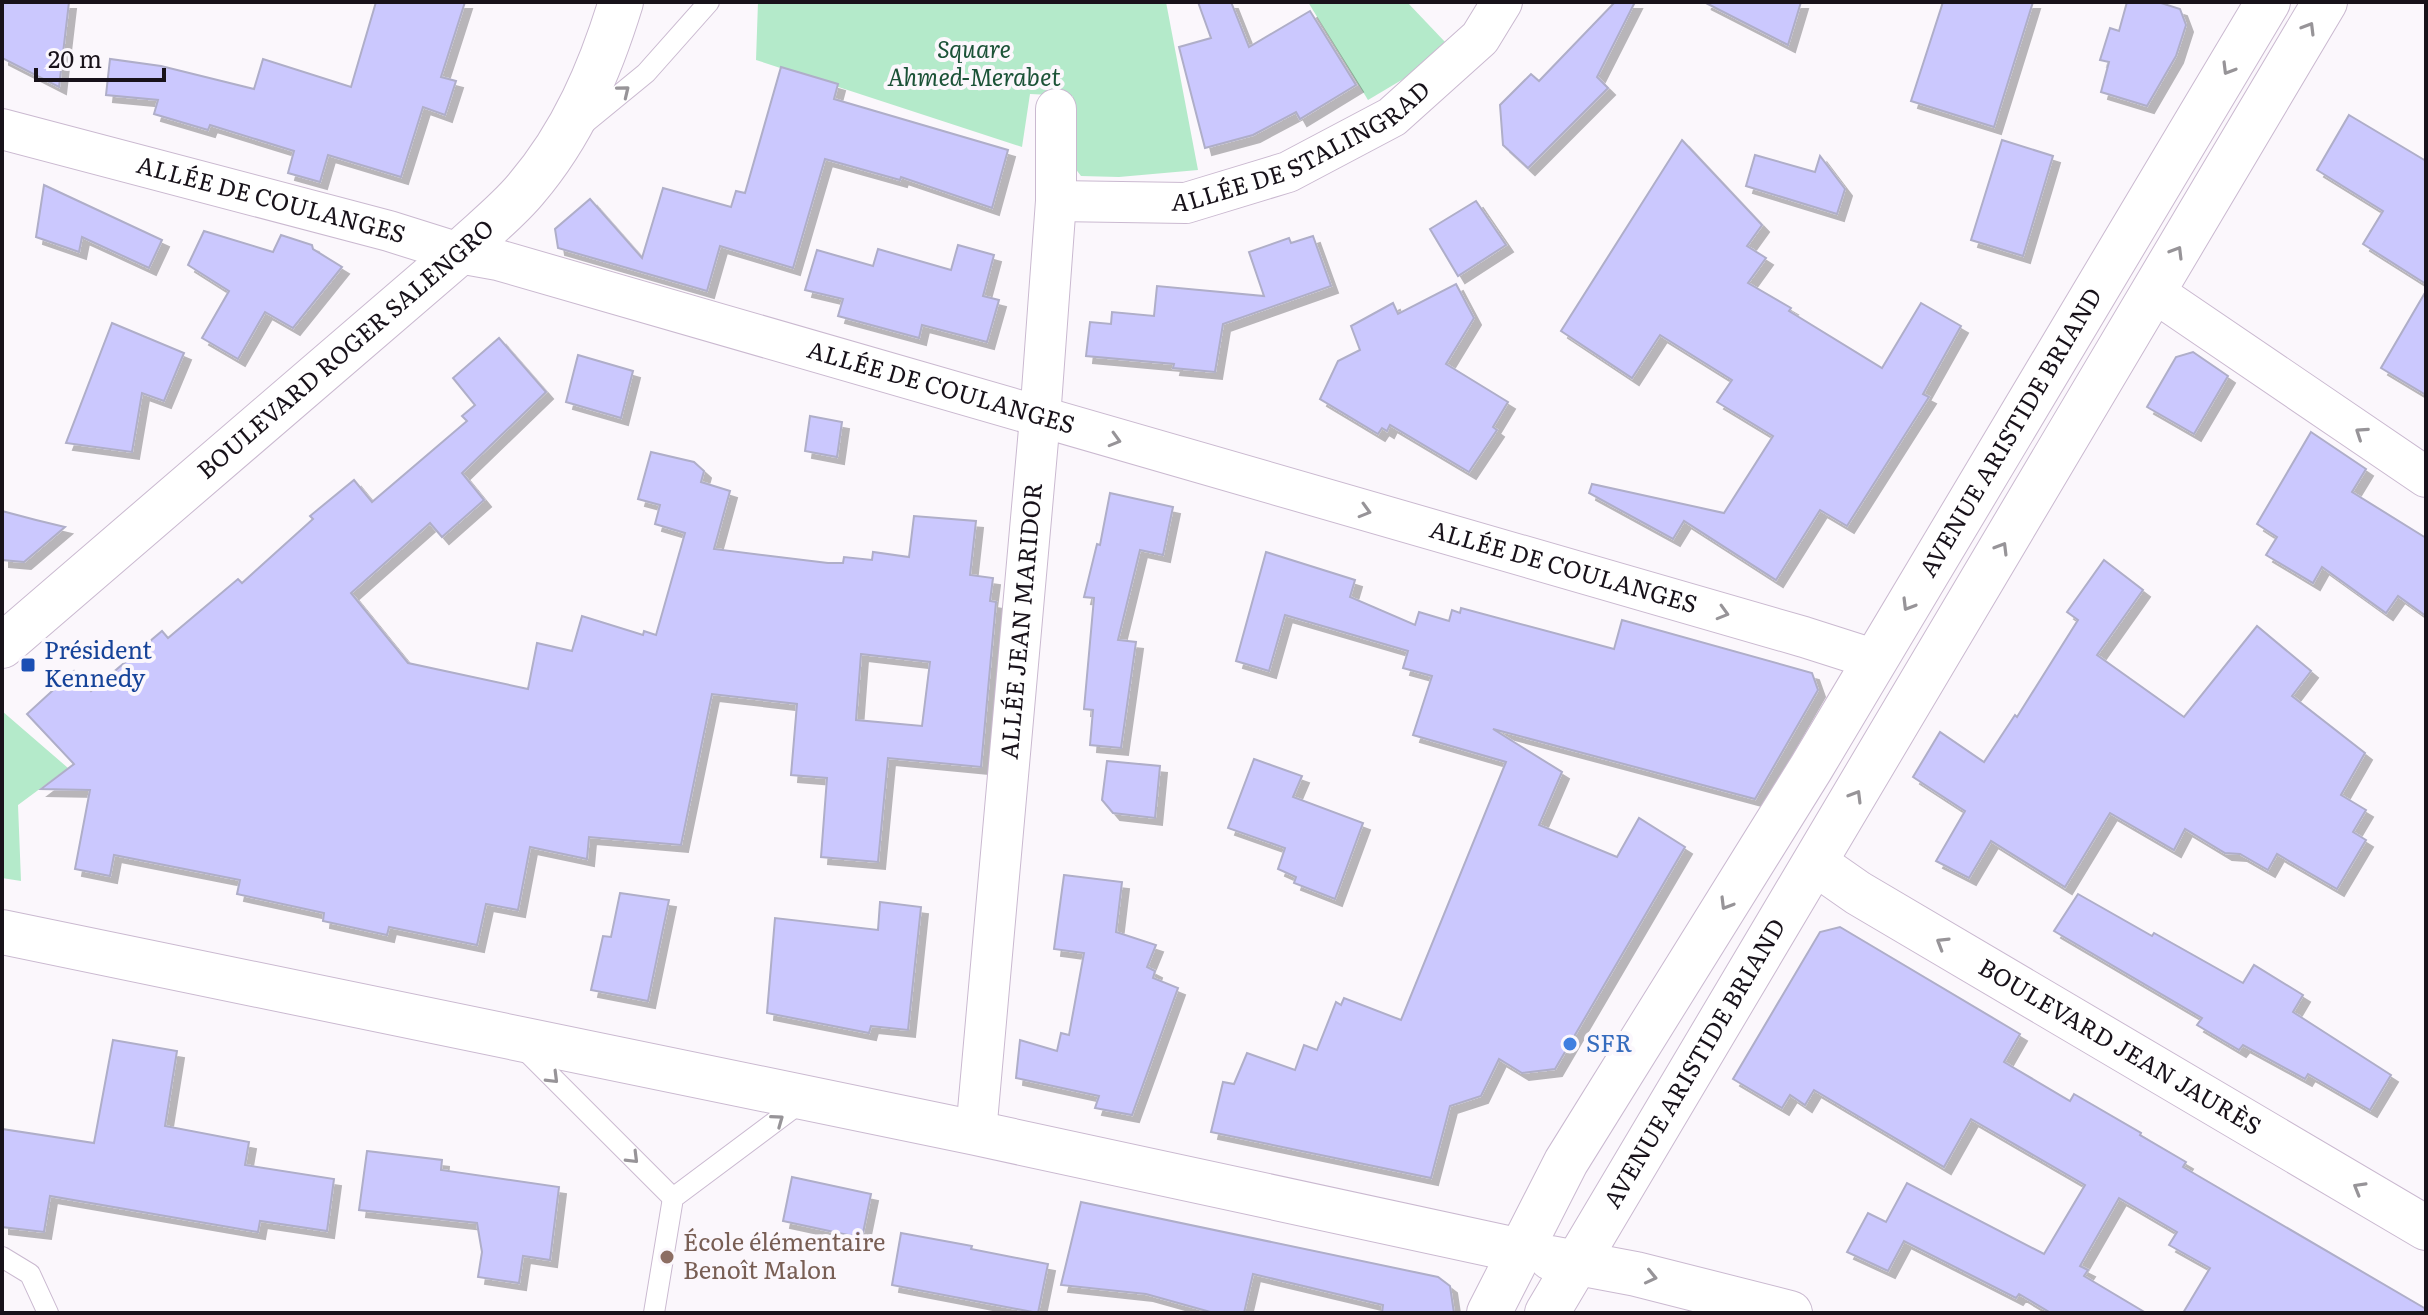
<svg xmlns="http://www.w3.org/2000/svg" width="2428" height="1315" font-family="Literata,serif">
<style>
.green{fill:#b4eaca}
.building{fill:#cbc8fe;stroke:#afaec8;stroke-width:2;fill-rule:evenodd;filter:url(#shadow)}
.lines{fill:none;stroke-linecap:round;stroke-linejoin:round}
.service-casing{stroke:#cab9d0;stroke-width:22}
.minor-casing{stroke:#cab9d0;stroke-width:42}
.secondary-casing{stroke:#cab9d0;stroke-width:46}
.primary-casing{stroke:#cab9d0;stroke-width:46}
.service{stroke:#fff;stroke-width:20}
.minor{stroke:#fff;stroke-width:40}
.secondary{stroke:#fff;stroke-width:44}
.primary{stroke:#fff;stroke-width:44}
.oneway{stroke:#979498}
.transit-dot{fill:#1a4fb4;stroke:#fbf7fc;stroke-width:3}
.shop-dot{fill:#3f7fe0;stroke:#fbf7fc;stroke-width:3}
.education-dot{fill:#8d6e63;stroke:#fbf7fc;stroke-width:3}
.labels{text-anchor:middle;stroke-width:8;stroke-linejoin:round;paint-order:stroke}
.park-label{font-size:24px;font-style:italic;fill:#1b5237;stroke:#fbf7fc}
.street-label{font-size:24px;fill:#18121a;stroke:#fbf7fc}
.transit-label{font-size:24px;fill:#164399;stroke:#fbf7fc;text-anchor:start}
.shop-label{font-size:24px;fill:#366cbe;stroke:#fbf7fc;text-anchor:start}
.education-label{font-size:24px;fill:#785e54;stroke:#fbf7fc;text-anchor:start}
</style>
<defs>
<filter id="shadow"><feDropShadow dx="7" dy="7" stdDeviation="0" flood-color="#0004"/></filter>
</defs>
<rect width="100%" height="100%" fill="#fbf7fc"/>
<g class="green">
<polygon points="758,2 1166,2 1198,170 1119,177 1081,176 1068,159 1073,96 1030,94 1022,147 756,60"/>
<polygon points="1308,2 1407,2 1446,43 1410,75 1368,100"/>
<polygon points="2,711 68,768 18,805 21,881 2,878"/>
</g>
<g class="building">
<polygon points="2,2 69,2 59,87 2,58"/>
<polygon points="376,2 465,2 441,77 456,81 445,115 423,107 401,177 328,155 320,182 288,173 294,151 210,125 208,130 154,114 158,100 106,95 110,59 161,66 254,89 263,59 351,87"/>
<polygon points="1198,2 1231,2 1249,47 1310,11 1356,85 1300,119 1296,112 1253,135 1205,148 1179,47 1211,38"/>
<polygon points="1615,2 1635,2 1597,77 1608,88 1528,168 1503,145 1500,105 1531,74 1539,81"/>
<polygon points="1704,2 1801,2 1788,45"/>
<polygon points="1943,2 2033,2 1994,127 1911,101"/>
<polygon points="2127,2 2158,2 2180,9 2186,25 2176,56 2147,106 2101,92 2109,62 2100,60 2110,28 2119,31"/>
<polygon points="781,67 838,84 834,99 1008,150 992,208 901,177 900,180 825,159 793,268 720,246 707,291 558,248 555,229 590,199 642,258 663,188 731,207 736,191 745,193"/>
<polygon points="2349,115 2426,161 2426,284 2363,244 2383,211 2317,170"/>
<polygon points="1682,140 1762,225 1747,246 1766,258 1748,283 1791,308 1789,311 1882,368 1921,303 1961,326 1923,394 1929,397 1847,526 1820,510 1776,580 1684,521 1673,539 1589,493 1592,484 1724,513 1773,436 1717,402 1732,380 1660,335 1632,378 1561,331"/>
<polygon points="2002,140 2053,156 2023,256 1971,240"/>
<polygon points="1755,155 1815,172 1820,156 1845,189 1837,214 1746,186"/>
<polygon points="44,185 162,240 149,268 82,237 79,252 36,237"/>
<polygon points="1476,201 1506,245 1458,276 1430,229"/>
<polygon points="204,231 273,252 281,235 312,245 313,249 342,267 293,328 265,312 238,359 202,338 229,291 188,265"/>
<polygon points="1313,236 1331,286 1223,324 1215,372 1173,368 1174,364 1086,356 1090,322 1111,324 1112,312 1154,316 1157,286 1264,296 1249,252 1289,238 1291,243"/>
<polygon points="958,245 994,255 983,296 999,300 987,342 922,325 919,338 838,316 843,299 805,290 817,250 873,266 878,249 951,270"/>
<polygon points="1456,284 1474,318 1446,364 1508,402 1493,427 1497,430 1469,472 1390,425 1387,431 1382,428 1378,434 1320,399 1338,361 1360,350 1351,326 1393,303 1398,314"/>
<polygon points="2426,291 2426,395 2381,368"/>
<polygon points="112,323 184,353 164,401 142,393 132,452 66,443"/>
<path d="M499,338l47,54 -84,81 22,27 -42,37 -12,-14 -79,70 57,70 120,26 9,-46 35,8 10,-35 61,19 1,-4 12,4 29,-102 -30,-9 5,-19 -22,-6 13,-47 43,10 10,9 -3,11 29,9 -16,58 114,14h15l1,-6 28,3 1,-8 36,5 5,-41 62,5 -6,54 23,3 -3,23 6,1 -15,165 -93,-9 -10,104 -57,-5 6,-79 -36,-3 6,-71 -85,-10 -31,151 -92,-8 -2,22 -57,-12 -12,63 -32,-6 -9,41 -88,-18 -2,8 -64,-14 1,-8 -87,-19 3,-14 -126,-25 -4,21 -35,-7 15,-79 -49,-1 33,-25 -47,-50 47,-43 17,20 71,-60 6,7 70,-59 4,4 71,-64 -3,-3 44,-36 18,22 95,-81 -5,-5 13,-11 -22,-27zM861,654l69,8 -8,64 -66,-6z"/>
<polygon points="2193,352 2228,376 2194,434 2147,407 2176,357"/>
<polygon points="578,355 633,371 621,418 566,402"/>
<polygon points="810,416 842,422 837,457 805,451"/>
<polygon points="2311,432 2366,469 2352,492 2426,538 2426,616 2398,596 2386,613 2322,567 2313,583 2266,555 2277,537 2257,524"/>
<polygon points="1110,493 1173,507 1163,555 1140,550 1118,640 1136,642 1121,748 1090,745 1093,710 1084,709 1094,598 1084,597 1097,544 1100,545"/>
<polygon points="2,511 36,520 65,527 24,562 2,560"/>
<polygon points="1266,552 1355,580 1350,597 1415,625 1419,612 1449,621 1452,610 1460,613 1461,608 1614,649 1622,620 1812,673 1818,690 1755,799 1493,729 1562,772 1539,825 1617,857 1639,818 1685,847 1555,1069 1522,1073 1499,1059 1481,1096 1450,1106 1431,1178 1211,1132 1223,1082 1234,1084 1247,1053 1295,1070 1304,1045 1317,1050 1336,1002 1341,1005 1344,998 1401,1020 1506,762 1413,735 1432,676 1403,668 1408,651 1285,615 1269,671 1236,661"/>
<polygon points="2104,560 2143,590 2097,655 2184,717 2257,626 2311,671 2292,696 2365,753 2341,795 2366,810 2353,832 2366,840 2337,889 2277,854 2268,870 2240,854 2225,853 2185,829 2174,850 2110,813 2065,887 1991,841 1969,878 1936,861 1965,811 1913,777 1940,732 1984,762 2015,715 2017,717 2078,620 2067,612"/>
<polygon points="1254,759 1302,776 1293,797 1363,823 1335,899 1294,883 1296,877 1278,869 1285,848 1228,828"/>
<polygon points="1107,761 1160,766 1155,818 1113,813 1102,800"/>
<polygon points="1064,875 1122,882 1116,932 1156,945 1147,967 1155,971 1153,978 1178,988 1132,1115 1095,1108 1099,1096 1016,1078 1020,1040 1057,1051 1061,1033 1069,1035 1084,953 1054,949"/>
<polygon points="620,893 669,900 648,1001 591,990 603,936 611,937"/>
<polygon points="2078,894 2152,936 2154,933 2243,983 2254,965 2303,995 2293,1012 2391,1075 2370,1110 2308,1074 2305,1079 2243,1045 2239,1050 2197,1025 2202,1018 2054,931"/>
<polygon points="880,902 921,907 908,1030 871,1026 869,1033 767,1013 775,918 878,930"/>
<polygon points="1840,927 2020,1034 2004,1062 2070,1101 2074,1094 2141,1133 2140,1135 2186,1162 2183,1167 2426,1309 2426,1313 2183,1313 2210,1268 2169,1245 2177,1232 2119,1198 2080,1266 2088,1270 2084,1276 2146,1313 2051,1313 2019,1294 2016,1298 1904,1241 1888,1271 1847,1252 1868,1213 1886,1222 1907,1183 2044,1254 2085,1185 1971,1119 1944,1167 1814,1090 1805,1105 1790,1095 1782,1108 1733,1079 1820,932"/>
<polygon points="113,1040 177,1051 165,1126 249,1142 245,1165 334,1179 327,1231 260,1221 258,1232 50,1196 44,1232 2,1227 2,1129 94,1143"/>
<polygon points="367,1151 442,1160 441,1170 559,1187 550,1260 523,1256 519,1283 478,1277 482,1252 477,1223 359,1210"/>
<polygon points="792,1177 871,1194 862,1238 783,1221"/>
<polygon points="1081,1202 1438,1277 1450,1286 1454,1313 1382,1313 1383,1305 1253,1274 1244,1313 1214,1313 1146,1294 1061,1285"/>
<polygon points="901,1233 972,1246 971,1249 1048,1264 1038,1313 892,1285"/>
</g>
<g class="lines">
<g class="service-casing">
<g id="service">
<polyline points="585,123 646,73 709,2"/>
<polyline points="523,1048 673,1198"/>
<polyline points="2,1257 30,1274 48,1313"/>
<polyline points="654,1313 673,1198 804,1100"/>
</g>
</g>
<g class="minor-casing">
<g id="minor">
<path id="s1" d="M2,129l387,102 70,22 39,7 1306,377 72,23"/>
<path id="s2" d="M1056,201l130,2 102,-31 104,-55 88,-79 22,-36"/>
<polyline points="2154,292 2426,477"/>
<path id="s3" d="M976,1133l64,-715 16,-217v-92"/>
</g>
</g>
<g class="secondary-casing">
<g id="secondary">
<path id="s4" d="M2,646l457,-393c22,-21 48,-41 67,-64 47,-55 74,-119 95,-187"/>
<polyline points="2,932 976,1133 1521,1251"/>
</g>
</g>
<g class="primary-casing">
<g id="primary">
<path id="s5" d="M1815,863l43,30 568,335"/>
<polyline points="1551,1258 1636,1274 1790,1313"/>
<path id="s6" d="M1489,1313l77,-151 245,-394 457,-766"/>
<path id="s7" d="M1547,1313l778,-1311"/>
</g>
</g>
<use href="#service" class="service"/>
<use href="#minor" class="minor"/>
<use href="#secondary" class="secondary"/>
<use href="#primary" class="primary"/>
</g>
<defs><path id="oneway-chevron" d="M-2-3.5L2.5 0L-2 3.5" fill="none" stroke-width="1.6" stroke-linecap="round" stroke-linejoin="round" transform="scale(2)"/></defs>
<g class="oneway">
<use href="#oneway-chevron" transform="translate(2309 28) rotate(-59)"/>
<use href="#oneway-chevron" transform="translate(2228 69) rotate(121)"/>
<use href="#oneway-chevron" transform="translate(624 91) rotate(-39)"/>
<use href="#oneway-chevron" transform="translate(2177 252) rotate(-59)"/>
<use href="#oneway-chevron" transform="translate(2361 433) rotate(-146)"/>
<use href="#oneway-chevron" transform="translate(1115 440) rotate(16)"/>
<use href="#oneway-chevron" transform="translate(1365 511) rotate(16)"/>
<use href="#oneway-chevron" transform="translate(2002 548) rotate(-59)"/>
<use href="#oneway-chevron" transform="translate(1908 605) rotate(121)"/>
<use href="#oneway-chevron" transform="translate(1723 613) rotate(16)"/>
<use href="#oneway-chevron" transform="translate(1856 796) rotate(-59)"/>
<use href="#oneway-chevron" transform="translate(1726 904) rotate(121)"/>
<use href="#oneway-chevron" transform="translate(1942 943) rotate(-149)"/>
<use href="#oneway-chevron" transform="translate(553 1078) rotate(45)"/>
<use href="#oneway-chevron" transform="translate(778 1120) rotate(-36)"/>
<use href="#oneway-chevron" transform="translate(633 1158) rotate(45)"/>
<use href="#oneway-chevron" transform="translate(2359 1188) rotate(-150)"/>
<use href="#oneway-chevron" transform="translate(1651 1277) rotate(13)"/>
</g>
<rect class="transit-dot" x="20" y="657" width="16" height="16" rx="4"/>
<circle class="shop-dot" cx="1570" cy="1044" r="8"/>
<circle class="education-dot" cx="667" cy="1257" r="8"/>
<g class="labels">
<g class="park-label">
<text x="974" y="58">Square<tspan x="974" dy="28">Ahmed-Merabet</tspan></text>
</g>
<g class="street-label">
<text dy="8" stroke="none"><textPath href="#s2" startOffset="258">ALLÉE DE STALINGRAD</textPath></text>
<text dy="8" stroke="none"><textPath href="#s1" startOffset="278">ALLÉE DE COULANGES</textPath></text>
<text dy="8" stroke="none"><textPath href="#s4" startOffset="454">BOULEVARD ROGER SALENGRO</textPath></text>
<text dy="8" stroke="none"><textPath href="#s1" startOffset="974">ALLÉE DE COULANGES</textPath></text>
<text dy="8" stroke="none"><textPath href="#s6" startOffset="1024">AVENUE ARISTIDE BRIAND</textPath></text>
<text dy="8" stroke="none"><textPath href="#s1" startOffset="1622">ALLÉE DE COULANGES</textPath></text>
<text dy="8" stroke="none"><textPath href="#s3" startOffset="514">ALLÉE JEAN MARIDOR</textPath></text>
<text dy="8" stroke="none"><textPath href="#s5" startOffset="356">BOULEVARD JEAN JAURÈS</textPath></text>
<text dy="8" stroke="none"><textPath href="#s7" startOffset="290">AVENUE ARISTIDE BRIAND</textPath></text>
</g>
<g class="transit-label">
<text x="44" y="659">Président<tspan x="44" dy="28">Kennedy</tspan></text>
</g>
<g class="shop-label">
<text x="1586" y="1052">SFR</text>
</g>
<g class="education-label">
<text x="683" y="1251">École élémentaire<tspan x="683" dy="28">Benoît Malon</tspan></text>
</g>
</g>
<rect width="2428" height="1315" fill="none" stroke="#18121a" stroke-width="8"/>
<path d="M36 68v12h128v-12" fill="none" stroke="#18121a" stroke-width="4"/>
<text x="48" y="68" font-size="24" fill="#18121a" stroke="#fbf7fc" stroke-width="6" paint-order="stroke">20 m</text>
</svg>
